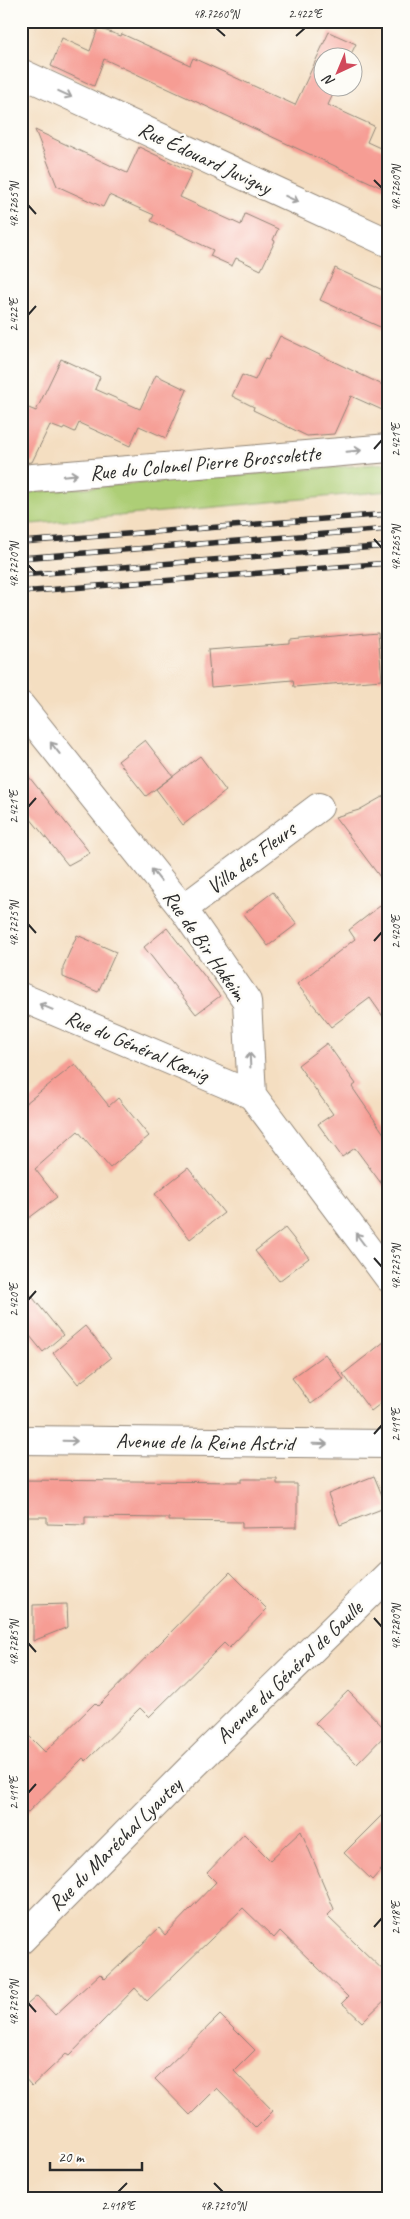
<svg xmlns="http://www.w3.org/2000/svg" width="410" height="2219" font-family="Caveat,sans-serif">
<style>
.green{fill:#adce76;stroke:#6c7c50}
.building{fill:#f69d94}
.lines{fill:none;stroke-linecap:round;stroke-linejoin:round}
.minor-casing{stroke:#908476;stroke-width:30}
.minor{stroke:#fff;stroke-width:28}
.rail-casing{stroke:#2b2b2b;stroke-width:5.5}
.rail{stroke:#fdfcf7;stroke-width:4;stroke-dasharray:11;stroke-linecap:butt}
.oneway{stroke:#a0a0a0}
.ticks{fill:none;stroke:#2b2b2b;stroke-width:2}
.labels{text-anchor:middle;stroke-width:5;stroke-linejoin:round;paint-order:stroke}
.street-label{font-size:21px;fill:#2b2b2b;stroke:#fdfcf7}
.neatline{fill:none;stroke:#2b2b2b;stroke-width:2}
.ticks-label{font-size:12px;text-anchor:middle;fill:#2b2b2b}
</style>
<rect width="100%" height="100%" fill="#fdfcf7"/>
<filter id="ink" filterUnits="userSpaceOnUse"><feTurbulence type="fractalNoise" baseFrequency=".02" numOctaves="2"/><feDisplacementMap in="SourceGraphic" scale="10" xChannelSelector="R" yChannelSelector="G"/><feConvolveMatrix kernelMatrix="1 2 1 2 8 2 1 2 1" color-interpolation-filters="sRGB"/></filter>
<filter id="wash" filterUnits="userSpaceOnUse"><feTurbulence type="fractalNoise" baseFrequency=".0096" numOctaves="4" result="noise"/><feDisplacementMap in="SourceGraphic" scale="20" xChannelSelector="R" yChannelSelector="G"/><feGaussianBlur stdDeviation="1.12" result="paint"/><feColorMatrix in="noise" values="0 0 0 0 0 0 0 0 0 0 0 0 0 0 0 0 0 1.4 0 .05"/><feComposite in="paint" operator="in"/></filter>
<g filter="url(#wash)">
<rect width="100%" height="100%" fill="#f4dec1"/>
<polygon class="green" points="389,463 389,491 21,525 21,493"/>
<g id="blocks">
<g class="building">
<polygon points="98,28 121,36 122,34 190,65 193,58 295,105 329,32 356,44 349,58 322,58 322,88 336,88 328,105 374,126 367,142 389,152 389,191 104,59 94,86 51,66 62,38 90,51"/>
<polygon points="35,130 127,173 139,147 192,172 180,197 241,225 245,214 278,229 273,240 275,241 261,270 236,258 232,266 210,256 213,250 151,221 154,215 109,195 103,207 57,186"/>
<polygon points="335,268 389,293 389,331 320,300"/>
<polygon points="280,336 389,388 389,413 351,396 334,434 307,436 253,410 254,407 232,396 242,375 255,380 265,359 268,360"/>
<polygon points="61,359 100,377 95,389 140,409 156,375 187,390 166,438 139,426 130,446 79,423 75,432 64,427 63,430 50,425 32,462 21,463 21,405 36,411"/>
<polygon points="378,632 382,680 294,687 293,680 211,687 208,650 290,644 290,640"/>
<polygon points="145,740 173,776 146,796 118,761"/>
<polygon points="200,756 226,791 183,825 156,789"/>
<polygon points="21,767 90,853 68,865 21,807"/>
<polygon points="389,793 389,889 335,817 359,810"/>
<polygon points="273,892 297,924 268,946 244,914"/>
<polygon points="389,899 389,1025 370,998 331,1027 297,984 355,939 349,930"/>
<polygon points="167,928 220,996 196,1014 144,947"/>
<polygon points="77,935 116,952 98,992 63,977 63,967"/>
<polygon points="327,1043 356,1084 352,1087 389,1141 389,1194 355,1148 342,1157 318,1124 333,1114 298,1065"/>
<polygon points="75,1064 109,1106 118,1098 149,1136 110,1168 78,1131 35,1169 57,1197 21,1224 21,1107"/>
<polygon points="188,1168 224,1213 190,1239 155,1194"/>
<polygon points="285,1228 309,1258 279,1281 255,1251"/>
<polygon points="21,1283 63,1335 43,1352 21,1325"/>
<polygon points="85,1326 111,1358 78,1384 53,1353"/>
<polygon points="389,1338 389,1397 371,1411 343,1374"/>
<polygon points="325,1354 344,1380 311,1404 292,1378"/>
<polygon points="374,1476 387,1507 340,1525 328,1494"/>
<polygon points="242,1479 277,1479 277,1484 297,1484 297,1527 242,1528 242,1522 169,1521 169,1518 85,1517 85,1525 47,1524 47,1517 21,1517 21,1480 242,1482"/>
<polygon points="230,1572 267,1609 229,1648 224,1643 149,1717 140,1708 86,1761 83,1758 21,1819 21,1728 45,1752 95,1703 98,1706"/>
<polygon points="67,1604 68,1627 33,1641 33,1605"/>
<polygon points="348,1691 388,1732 357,1764 315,1723"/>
<polygon points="389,1808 389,1861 372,1880 344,1853"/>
<polygon points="301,1831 334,1909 327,1916 389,1976 389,1996 362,2022 342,2003 348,1997 280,1931 274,1938 243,1908 147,2001 135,1988 69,2056 66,2054 32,2086 21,2074 21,2010 37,1996 55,2015 100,1974 105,1979 159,1928 165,1935 216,1882 207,1873 244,1834 270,1860"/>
<polygon points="220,2015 255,2050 234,2071 273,2111 256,2128 217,2088 190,2115 155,2079"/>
</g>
</g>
</g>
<g filter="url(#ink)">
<use href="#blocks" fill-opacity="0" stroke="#908476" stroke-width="1"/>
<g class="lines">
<g class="minor-casing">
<g id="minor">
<polyline points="21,73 389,243"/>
<polyline points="21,479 389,448"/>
<polyline points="21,706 183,909 247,1001 252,1095 389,1278"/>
<polyline points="183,909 319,807"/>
<polyline points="21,997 252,1095"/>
<polyline points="21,1440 389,1444"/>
<polyline points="21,1940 189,1770 389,1574"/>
</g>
</g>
<use href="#minor" class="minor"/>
<g class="rail-casing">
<g id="rail">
<polyline points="21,542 389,514"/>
<polyline points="21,558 389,529"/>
<polyline points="21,575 389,546"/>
<polyline points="21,592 389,563"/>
</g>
</g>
<use href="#rail" class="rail"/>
</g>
<defs><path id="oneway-shaft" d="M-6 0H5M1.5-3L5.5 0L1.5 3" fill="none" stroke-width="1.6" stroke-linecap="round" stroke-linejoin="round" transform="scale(1.25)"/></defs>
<g class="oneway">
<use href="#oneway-shaft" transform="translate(65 94) rotate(25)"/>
<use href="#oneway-shaft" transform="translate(292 199) rotate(25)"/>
<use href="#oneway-shaft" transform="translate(354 451) rotate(-5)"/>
<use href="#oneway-shaft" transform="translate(70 475) rotate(-5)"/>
<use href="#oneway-shaft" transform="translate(55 748) rotate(-128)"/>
<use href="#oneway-shaft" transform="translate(156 875) rotate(-128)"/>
<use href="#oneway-shaft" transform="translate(46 1007) rotate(-157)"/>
<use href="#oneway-shaft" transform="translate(250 1060) rotate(-93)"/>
<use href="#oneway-shaft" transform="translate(360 1239) rotate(-127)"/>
<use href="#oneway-shaft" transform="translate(70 1441) rotate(1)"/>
<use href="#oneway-shaft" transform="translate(320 1444) rotate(1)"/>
</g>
</g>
<path class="ticks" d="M216,28l9,8M296,36l9,-8M374,180l8,8M28,205l8,9M28,315l8,-9M374,449l8,-9M374,539l8,9M28,565l8,8M28,807l8,-9M28,924l8,9M374,941l8,-9M374,1258l8,9M28,1300l8,-9M374,1434l8,-9M374,1618l8,9M28,1643l8,9M28,1793l8,-9M374,1927l8,-9M28,2003l8,9M214,2183l9,9M118,2192l9,-9"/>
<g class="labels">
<g class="street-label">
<text transform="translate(205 158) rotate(25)" y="7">Rue Édouard Juvigny</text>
<text transform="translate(205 463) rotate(-5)" y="7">Rue du Colonel Pierre Brossolette</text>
<text transform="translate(251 858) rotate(-37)" y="7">Villa des Fleurs</text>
<text transform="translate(205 945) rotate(55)" y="7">Rue de Bir Hakeim</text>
<text transform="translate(137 1046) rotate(23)" y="7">Rue du Général Kœnig</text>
<text transform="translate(205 1442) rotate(1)" y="7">Avenue de la Reine Astrid</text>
<text transform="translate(289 1672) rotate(-44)" y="7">Avenue du Général de Gaulle</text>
<text transform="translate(115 1844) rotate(-45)" y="7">Rue du Maréchal Lyautey</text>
</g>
</g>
<rect width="410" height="2219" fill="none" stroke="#fdfcf7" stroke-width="55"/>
<g transform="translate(338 72) rotate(224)"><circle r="24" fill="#fdfcf7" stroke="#a9a8a5"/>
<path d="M0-4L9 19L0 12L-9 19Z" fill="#d1495b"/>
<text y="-8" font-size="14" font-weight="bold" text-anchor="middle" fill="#2b2b2b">N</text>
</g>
<path d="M50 2162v8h92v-8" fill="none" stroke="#2b2b2b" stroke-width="2.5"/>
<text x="58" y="2162" font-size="15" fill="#2b2b2b" stroke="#fdfcf7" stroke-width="4" paint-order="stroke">20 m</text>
<rect x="28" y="28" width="354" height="2164" class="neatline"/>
<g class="ticks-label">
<text x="216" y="18">48.7260°N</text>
<text x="305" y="18">2.422°E</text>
<text transform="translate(396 188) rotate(-90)" y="4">48.7260°N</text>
<text transform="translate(14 205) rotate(-90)" y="4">48.7265°N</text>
<text transform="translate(14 315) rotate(-90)" y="4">2.422°E</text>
<text transform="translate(396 440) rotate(-90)" y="4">2.421°E</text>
<text transform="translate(396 548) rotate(-90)" y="4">48.7265°N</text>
<text transform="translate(14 565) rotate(-90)" y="4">48.7270°N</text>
<text transform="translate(14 807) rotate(-90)" y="4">2.421°E</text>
<text transform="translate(14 924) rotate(-90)" y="4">48.7275°N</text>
<text transform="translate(396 932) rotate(-90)" y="4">2.420°E</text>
<text transform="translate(396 1267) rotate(-90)" y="4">48.7275°N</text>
<text transform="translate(14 1300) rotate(-90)" y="4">2.420°E</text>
<text transform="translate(396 1425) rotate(-90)" y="4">2.419°E</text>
<text transform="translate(396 1627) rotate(-90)" y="4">48.7280°N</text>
<text transform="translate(14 1643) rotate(-90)" y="4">48.7285°N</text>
<text transform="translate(14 1793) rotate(-90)" y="4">2.419°E</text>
<text transform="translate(396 1918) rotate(-90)" y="4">2.418°E</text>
<text transform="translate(14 2003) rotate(-90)" y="4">48.7290°N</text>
<text x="118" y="2210">2.418°E</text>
<text x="223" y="2210">48.7290°N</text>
</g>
</svg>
